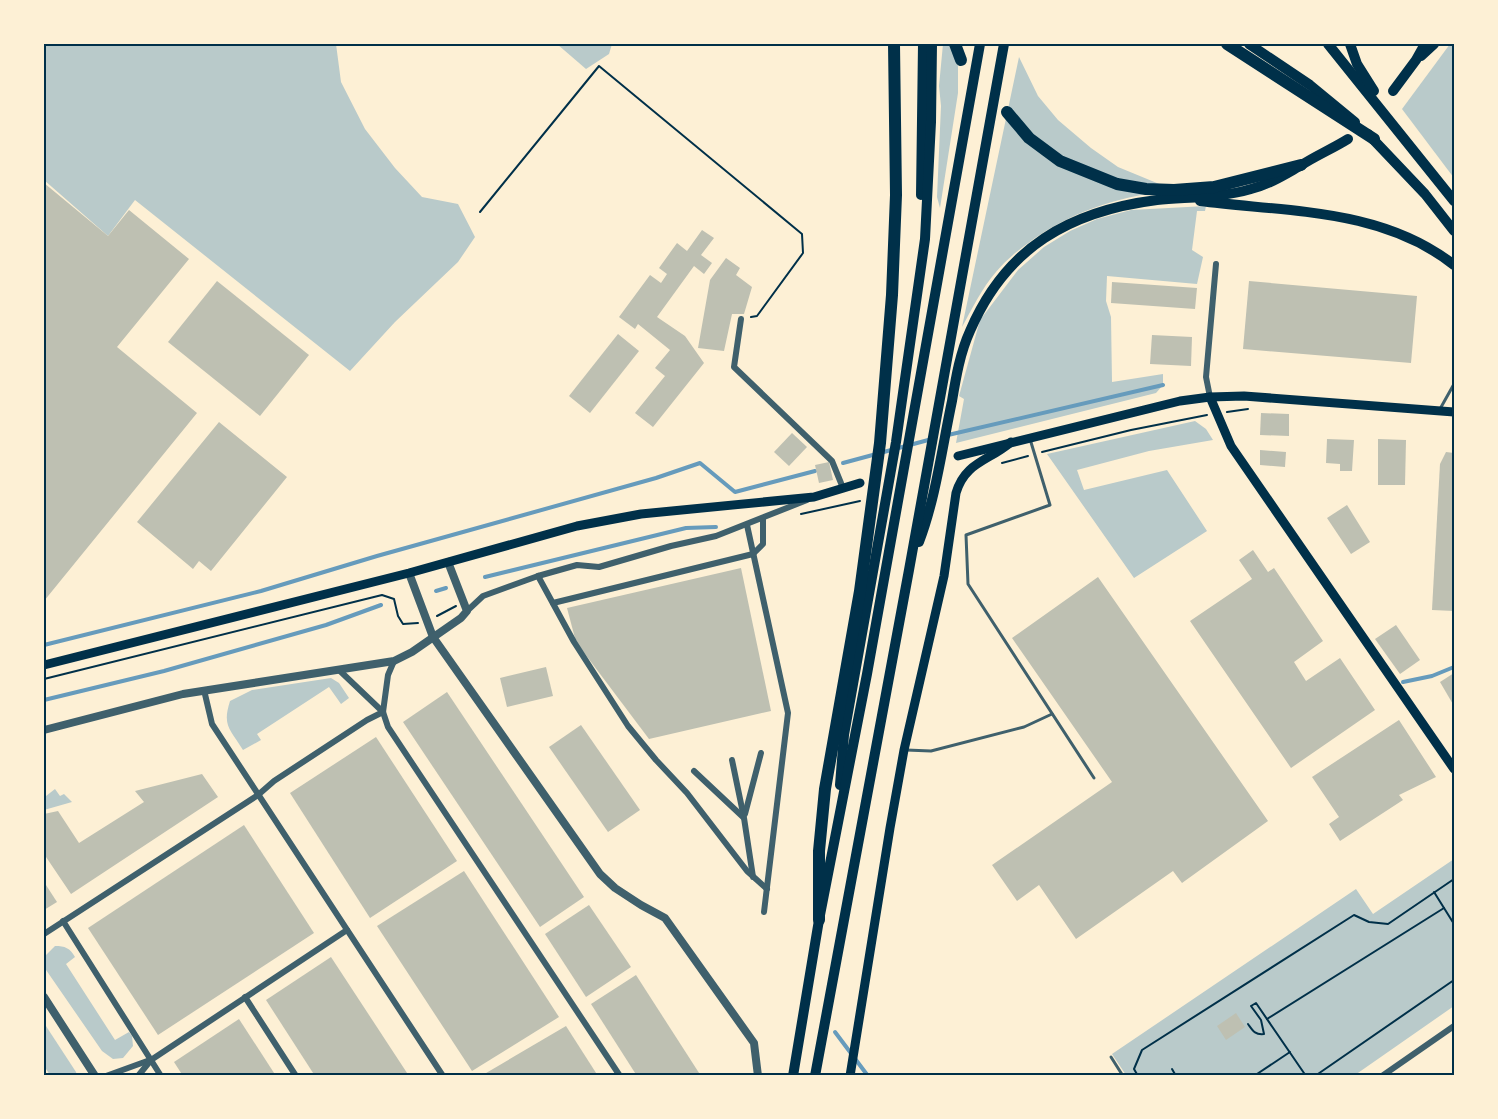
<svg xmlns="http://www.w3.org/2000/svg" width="1498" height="1119" font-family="'Fira Sans',sans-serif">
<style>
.green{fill:#b9caca}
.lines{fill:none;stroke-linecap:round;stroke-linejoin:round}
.stream{stroke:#669bbc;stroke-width:4}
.building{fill:#bec0b2}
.path{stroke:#003049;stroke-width:2}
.service{stroke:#3f606c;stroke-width:3}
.minor{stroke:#3f606c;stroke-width:6}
.tertiary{stroke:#3f606c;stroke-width:8}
.secondary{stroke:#003049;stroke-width:9}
.trunk{stroke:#003049;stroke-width:10}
.motorway{stroke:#003049;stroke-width:12}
.neatline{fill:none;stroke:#003049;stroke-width:2}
</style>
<rect width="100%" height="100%" fill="#fdf0d5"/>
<g class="green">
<polygon points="44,44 336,44 341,82 365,129 395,168 422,197 458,204 475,237 458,262 395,322 350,371 135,200 108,236 44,180"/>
<polygon points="557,44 612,44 609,54 586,69"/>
<polygon points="943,44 958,44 958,93 940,208 937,197 941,106 939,86"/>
<polygon points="1450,44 1454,44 1454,178 1402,109"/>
<path d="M1019,57l19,39 20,24 33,28 27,19 51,21 -1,2c-54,9 -97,21 -141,54 -11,8 -22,17 -31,28 -14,16 -24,37 -34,55z"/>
<polygon points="1206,206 1205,211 1197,211 1192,250 1203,257 1197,284 1107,276 1106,301 1111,317 1112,382 1163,374 1163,385 1156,393 956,443 964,399 959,396 980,320 1018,270 1044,247 1070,231 1097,219 1131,210"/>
<polygon points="1195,421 1206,429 1213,440 1149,451 1077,470 1084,490 1167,470 1207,531 1134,578 1047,454"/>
<path d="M331,678l8,5 10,15 -8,6 -12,-17 -72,47 4,6 -18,10c-13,-21 -21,-24 -13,-49l22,-11z"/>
<polygon points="55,789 60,796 64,794 72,802 44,810 44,792 46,796"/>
<polygon points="1454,859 1454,1006 1355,1075 1126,1075 1112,1054 1356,889 1373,914"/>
<path d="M55,946c10,0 15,2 20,11l-9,7 49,76 14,-8 3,4 1,10 -10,12 -10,1 -11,-8 -58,-84 1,-11z"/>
<polygon points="44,1023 76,1072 77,1075 50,1075 44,1066"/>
</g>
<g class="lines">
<g class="stream">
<polyline points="948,435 1163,385"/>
<polyline points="843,463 932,439"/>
<polyline points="485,577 686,528 716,527"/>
<polyline points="436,591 446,588"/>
<polyline points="44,645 261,591 377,556 656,478 700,463 735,492 815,471"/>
<polyline points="1403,682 1432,676 1454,667"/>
<polyline points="44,700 164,671 326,625 381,605"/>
<polyline points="835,1032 868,1076"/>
</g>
</g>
<g class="building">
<polygon points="44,183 108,236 129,210 189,259 117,347 197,413 44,601"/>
<polygon points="702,230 714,238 701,255 712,263 704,274 694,266 657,317 685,336 704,363 653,427 635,413 665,376 655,368 670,350 638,324 635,329 619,317 650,275 661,283 667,274 659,268 677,243 687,251"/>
<polygon points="726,258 740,268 736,275 752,287 744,314 732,314 724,351 698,348 710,280"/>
<polygon points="217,281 309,355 260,416 168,342"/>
<polygon points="1249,281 1417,296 1411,363 1243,349"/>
<polygon points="1112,282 1197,288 1195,309 1111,303"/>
<polygon points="618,334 639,351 590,413 569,396"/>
<polygon points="1152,335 1192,337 1191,366 1150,364"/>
<polygon points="1261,413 1289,414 1289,436 1260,435"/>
<polygon points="219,422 287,477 211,571 199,561 193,569 137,522"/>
<polygon points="792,433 807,447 789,466 774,452"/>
<polygon points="1327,439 1354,440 1352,471 1340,471 1340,464 1326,463"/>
<polygon points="1378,439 1406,440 1405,485 1378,485"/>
<polygon points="1260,450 1286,452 1285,467 1260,465"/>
<polygon points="1446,452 1454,453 1454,611 1432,610 1440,464"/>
<polygon points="829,462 833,480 819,483 815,465"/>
<polygon points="1347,505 1370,542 1351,554 1327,518"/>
<polygon points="1253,550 1268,572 1274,568 1323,641 1294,662 1306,681 1340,658 1375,710 1291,768 1190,621 1252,579 1239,560"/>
<polygon points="741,568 771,711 649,739 576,642 567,608"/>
<polygon points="1098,577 1268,821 1182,883 1173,871 1076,939 1039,885 1017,901 992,865 1112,782 1012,638"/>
<polygon points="1396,625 1420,660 1400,674 1375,639"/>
<polygon points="546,667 553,696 507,707 500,678"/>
<polygon points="1454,673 1454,706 1440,682"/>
<polygon points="447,692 584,897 540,927 403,722"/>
<polygon points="1399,720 1436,777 1399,795 1403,800 1340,841 1329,824 1339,817 1312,777"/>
<polygon points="581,725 640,810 608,832 549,747"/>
<polygon points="376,737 457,861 370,918 290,793"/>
<polygon points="202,774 218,797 71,894 44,854 44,814 58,811 79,843 144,802 135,791"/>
<polygon points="244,825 314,933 158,1035 88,928"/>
<polygon points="464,871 559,1017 472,1071 377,926"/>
<polygon points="44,882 57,902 44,910"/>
<polygon points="589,905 631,967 586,997 545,934"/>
<polygon points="331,957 409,1076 315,1076 266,1000"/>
<polygon points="636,975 701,1076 637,1076 591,1004"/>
<polygon points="1236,1013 1245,1027 1226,1040 1217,1026"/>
<polygon points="239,1019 276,1076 183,1076 174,1062"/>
<polygon points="566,1026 598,1076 481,1076"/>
</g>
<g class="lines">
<g class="path">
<polyline points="480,212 599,66 802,234 803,253 757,316 751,317"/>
<polyline points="1227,412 1248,409"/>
<polyline points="1042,452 1131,430 1207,415"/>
<polyline points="1002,463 1028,456"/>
<polyline points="801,514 860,501"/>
<polyline points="437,616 456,606"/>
<polyline points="44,679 382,595 394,599 398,616 403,624 418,623"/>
<polyline points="1434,892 1454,924"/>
<polyline points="1267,1019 1444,908"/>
<path d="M1248,1024c5,7 7,11 16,10l-3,-14 -10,-14 5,-3 50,73"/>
<polyline points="1172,1069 1176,1076"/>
<polyline points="1138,1076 1134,1069 1142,1050 1354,915 1369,922 1388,924 1454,879"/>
<polyline points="1254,1076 1290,1052"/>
<polyline points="1315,1076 1454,980"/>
</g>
<g class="service">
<polyline points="1440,409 1454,384"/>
<polyline points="1030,439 1050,505 966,535 968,584 1094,778"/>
<polyline points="906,750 931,751 1024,727 1052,714"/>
<polyline points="1111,1057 1123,1076"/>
</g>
<g class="minor">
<polyline points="741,319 734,367 832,461 843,488"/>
<polyline points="1210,397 1206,377 1216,264"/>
<polyline points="747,525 788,713 764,912"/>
<polyline points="538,576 574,642 628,726 656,760 687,793 747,871 767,889"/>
<polyline points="553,603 753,554 763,544 763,518"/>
<polyline points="467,611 483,596 538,576 577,565 599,567 671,546 716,536 807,500"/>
<polyline points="394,661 388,675 383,712 388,727 620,1076"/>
<polyline points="339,670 383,712"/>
<polyline points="204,690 212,724 443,1076"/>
<polyline points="732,760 744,818 753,877"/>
<polyline points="694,771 743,817"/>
<polyline points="745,814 761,753"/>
<polyline points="63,921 161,1076"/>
<polyline points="44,934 258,795 274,781 367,720 383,712"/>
<polyline points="245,997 296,1076"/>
<polyline points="106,1076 150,1060"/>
<polyline points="138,1076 151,1060 347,930"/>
<polyline points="1382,1076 1454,1026"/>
</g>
<g class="tertiary">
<polyline points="409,573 433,637 600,874 615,888 641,905 665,918 754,1043 758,1076"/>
<polyline points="44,730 183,694 394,661 412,652 461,618 467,611 448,562"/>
<polyline points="44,997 95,1076"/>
</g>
<g class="secondary">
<polyline points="1210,397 1231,446 1454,769"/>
<polyline points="958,456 1180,401 1210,397 1244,396 1454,412"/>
<polyline points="44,665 409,573 577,526 641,514 814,497 860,483"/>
<path d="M850,1076l40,-248 14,-78 40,-174 12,-83c9,-31 33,-32 55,-51"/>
</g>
<g class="trunk">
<polyline points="1249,44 1310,85 1355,122"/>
<polyline points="1328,44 1454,201"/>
<polyline points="1350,44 1357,64 1374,91"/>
<polyline points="1421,56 1434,44"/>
<polyline points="1393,91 1416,60 1425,44"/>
<polyline points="1368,134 1425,194 1454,231"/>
<polyline points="921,195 923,44"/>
<path d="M1200,201c87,11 182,7 254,64"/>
<path d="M919,542c17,-45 23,-94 33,-141 4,-24 8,-48 18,-70 36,-84 100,-120 187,-131 31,-3 64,-2 94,-11 19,-5 33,-14 49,-23 15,-10 32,-17 48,-27"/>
<polyline points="840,785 844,735 896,442 925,239 931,122 932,44"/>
<polyline points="793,1076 819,920 867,674 980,44"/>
<polyline points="815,1076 909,570 1004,44"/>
</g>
<g class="motorway">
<polyline points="955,44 961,60"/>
<polyline points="1227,44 1374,139"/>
<polyline points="1007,112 1029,138 1060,161 1117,184 1146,189 1174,190 1214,187 1301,165"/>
<polyline points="819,920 819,851 825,789 860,591 880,443 892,295 896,195 894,44"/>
</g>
</g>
<rect width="1498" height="1119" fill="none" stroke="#fdf0d5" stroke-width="90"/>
<rect x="45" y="45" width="1408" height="1029" class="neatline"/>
</svg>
